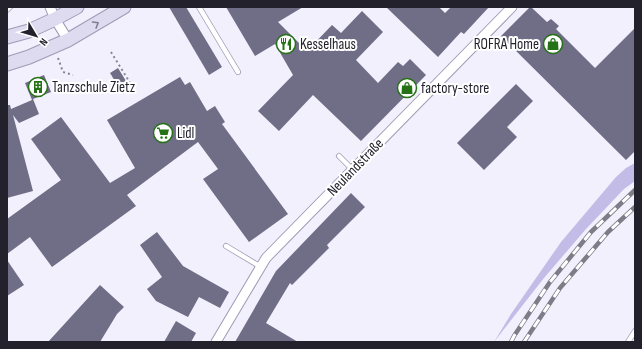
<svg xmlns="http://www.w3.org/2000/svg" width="642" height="349" font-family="'Sofia Sans Condensed',sans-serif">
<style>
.green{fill:#c2bce7}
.building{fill:#706d86}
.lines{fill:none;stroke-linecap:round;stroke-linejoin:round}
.service-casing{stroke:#9e9bb5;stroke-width:6}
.minor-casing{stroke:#9e9bb5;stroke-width:11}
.secondary-casing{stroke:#9e9bb5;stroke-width:15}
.path{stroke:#888692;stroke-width:2;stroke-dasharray:2 3;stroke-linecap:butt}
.service{stroke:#fff;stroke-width:4.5}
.minor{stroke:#fff;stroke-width:9}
.secondary{stroke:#dedaf0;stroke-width:13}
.rail-casing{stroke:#7e7c87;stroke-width:4.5}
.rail{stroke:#fff;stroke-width:3;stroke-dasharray:9;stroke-linecap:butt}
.oneway{stroke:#807e8e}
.labels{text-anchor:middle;stroke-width:4;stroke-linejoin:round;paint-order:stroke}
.poi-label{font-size:15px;fill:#23212c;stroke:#fff;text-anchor:start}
.street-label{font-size:15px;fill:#23212c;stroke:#fff}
</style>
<rect width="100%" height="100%" fill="#f2f0fc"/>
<polygon class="green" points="635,163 635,181 624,189 586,229 544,278 494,342 511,314 561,242 616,177 626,168"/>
<g class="building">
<polygon points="169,7 186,7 222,67 209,75"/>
<polygon points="226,7 303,7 278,22 307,51 332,25 341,33 362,11 383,32 356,60 378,83 398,62 403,66 410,59 426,75 361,141 313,95 279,131 258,111 293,75 275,44 255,56"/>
<polygon points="386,7 439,7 445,13 451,7 489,7 464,34 461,32 438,57"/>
<polygon points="530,7 531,7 547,22 551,19 559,26 556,29 595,68 635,28 635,151 626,160 501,36"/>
<polygon points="118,68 126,81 118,86 110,73"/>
<polygon points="44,75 51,92 33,99 39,114 19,123 13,115 33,191 7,198 7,105 10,105 11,109 32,100 25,83"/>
<polygon points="180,77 185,85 190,82 207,111 215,106 225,122 222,124 288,214 249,242 203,179 218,169 198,142 127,195 136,206 52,267 30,237 7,254 7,219 61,180 31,139 61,117 110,183 135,168 107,120"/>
<polygon points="516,84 533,101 507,127 517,137 484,170 457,143"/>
<polygon points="351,193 365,207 327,245 329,248 292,285 290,283 266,323 298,342 235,342 276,271"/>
<polygon points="157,232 183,266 229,292 220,308 199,297 188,317 156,301 147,289 162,277 140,245"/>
<polygon points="7,260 24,285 7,296"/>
<polygon points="100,285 124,307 117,314 100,342 48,342"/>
<polygon points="176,321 196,333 191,342 164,342"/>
</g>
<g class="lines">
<g class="service-casing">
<g id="service">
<polyline points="199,7 238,72"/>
<polyline points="7,10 10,7"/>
<polyline points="339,156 353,170"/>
<polyline points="226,246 261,267"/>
<polyline points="628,342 635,331"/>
</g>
</g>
<g class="minor-casing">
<g id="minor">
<polyline points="50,7 55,19 68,40"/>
<polyline points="216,342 266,258 512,7"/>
</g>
</g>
<g class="secondary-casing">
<g id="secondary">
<polyline points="7,37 29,31 55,19 77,7"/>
<polyline points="7,64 29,57 68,40 124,7"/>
</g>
</g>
<g class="path">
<polyline points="111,52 132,86"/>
<polyline points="58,58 63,72 73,75"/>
</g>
<use href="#service" class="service"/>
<use href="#minor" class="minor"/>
<use href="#secondary" class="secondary"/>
<g class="rail-casing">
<g id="rail">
<polyline points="511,342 514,336 550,282 591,232 635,190"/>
<polyline points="524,342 560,288 608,232 635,207"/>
</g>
</g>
<use href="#rail" class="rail"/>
</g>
<defs><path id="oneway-chevron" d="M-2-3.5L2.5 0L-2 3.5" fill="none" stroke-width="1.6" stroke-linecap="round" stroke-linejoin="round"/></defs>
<use class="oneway" href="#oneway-chevron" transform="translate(96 24) rotate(-31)"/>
<defs>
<g id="restaurant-ring" transform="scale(1)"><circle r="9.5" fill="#fff" stroke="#247116" stroke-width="1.5"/><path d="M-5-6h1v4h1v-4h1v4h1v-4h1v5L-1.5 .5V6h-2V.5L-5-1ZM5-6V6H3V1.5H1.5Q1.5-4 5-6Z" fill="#247116"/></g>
<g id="shop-ring" transform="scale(1)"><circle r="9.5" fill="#fff" stroke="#247116" stroke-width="1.5"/><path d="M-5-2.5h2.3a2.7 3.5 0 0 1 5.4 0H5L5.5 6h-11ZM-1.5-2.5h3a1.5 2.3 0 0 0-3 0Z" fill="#247116"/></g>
<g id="building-ring" transform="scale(1)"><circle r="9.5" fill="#fff" stroke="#247116" stroke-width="1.5"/><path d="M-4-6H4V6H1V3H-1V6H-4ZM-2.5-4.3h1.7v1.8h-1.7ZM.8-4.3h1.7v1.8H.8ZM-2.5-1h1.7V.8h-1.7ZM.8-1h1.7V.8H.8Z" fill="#247116"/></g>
<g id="supermarket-ring" transform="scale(1)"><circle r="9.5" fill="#fff" stroke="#247116" stroke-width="1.5"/><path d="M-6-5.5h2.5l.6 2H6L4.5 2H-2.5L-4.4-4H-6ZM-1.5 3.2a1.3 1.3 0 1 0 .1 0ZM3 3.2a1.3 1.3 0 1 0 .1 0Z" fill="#247116"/></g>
</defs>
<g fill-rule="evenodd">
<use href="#restaurant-ring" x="286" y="44"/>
<use href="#shop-ring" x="553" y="44"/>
<use href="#building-ring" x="38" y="87"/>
<use href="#shop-ring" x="407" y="88"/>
<use href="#supermarket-ring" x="163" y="133"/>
</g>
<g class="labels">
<g class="poi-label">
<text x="300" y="49">Kesselhaus</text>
<text x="539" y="49" text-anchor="end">ROFRA Home</text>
<text x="52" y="92">Tanzschule Zietz</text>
<text x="421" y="93">factory-store</text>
<text x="177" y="138">Lidl</text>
</g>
<g class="street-label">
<text transform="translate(355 167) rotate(-46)" y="5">Neulandstraße</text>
</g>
</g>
<rect width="642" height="349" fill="none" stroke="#23212c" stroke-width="16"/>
<g transform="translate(36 36) rotate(128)" stroke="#ffffff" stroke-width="3" paint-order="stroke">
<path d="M0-3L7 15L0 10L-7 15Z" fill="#23212c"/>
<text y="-6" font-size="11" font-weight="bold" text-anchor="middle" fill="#23212c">N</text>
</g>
</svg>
